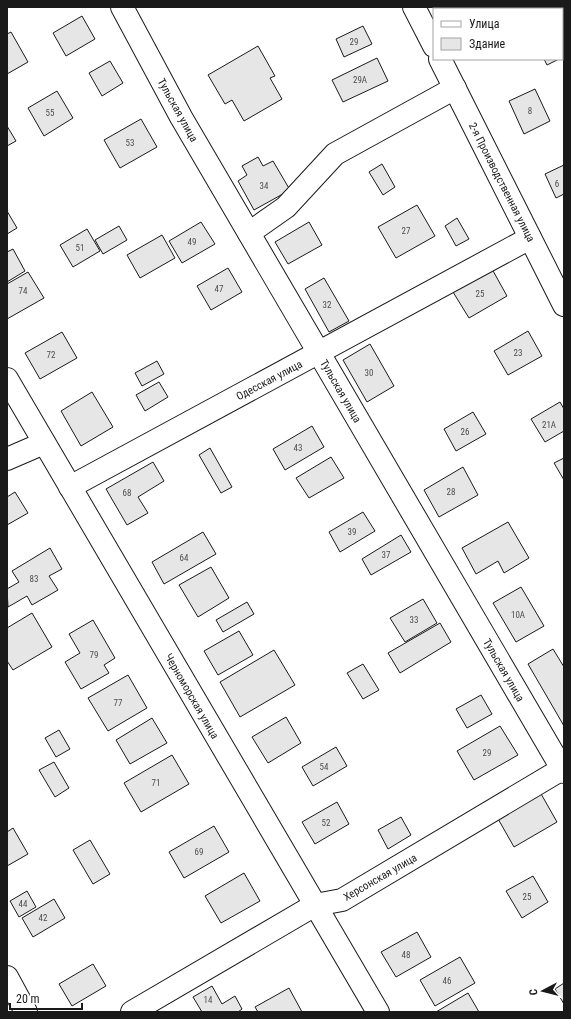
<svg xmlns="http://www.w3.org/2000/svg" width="571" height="1019" font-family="'Roboto Condensed',sans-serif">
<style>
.building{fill:#e6e6e6;stroke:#1a1a1a}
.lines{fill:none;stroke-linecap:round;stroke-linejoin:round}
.street-casing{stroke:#1a1a1a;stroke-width:24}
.secondary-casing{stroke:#1a1a1a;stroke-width:24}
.street{stroke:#fff;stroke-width:22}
.secondary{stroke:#fff;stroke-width:22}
.labels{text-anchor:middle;stroke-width:3;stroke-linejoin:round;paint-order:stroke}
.number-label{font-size:9px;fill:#4d4d4d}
.street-label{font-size:11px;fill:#1a1a1a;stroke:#fff}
</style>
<rect width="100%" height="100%" fill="#fff"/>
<g class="building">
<polygon points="82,16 95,39 66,56 53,33"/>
<polygon points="363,26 372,44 344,57 336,39"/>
<polygon points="11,32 28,62 7,74 7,34"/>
<polygon points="258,46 275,76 270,78 282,99 244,121 232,100 225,104 208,75"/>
<polygon points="377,58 388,81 343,102 332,80"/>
<polygon points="544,59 559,59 547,65"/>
<polygon points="110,61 123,83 102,96 89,73"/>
<polygon points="535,89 550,121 524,134 509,101"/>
<polygon points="57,91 73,118 44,136 28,108"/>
<polygon points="141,119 157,147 120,168 104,140"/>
<polygon points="7,126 16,141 7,146"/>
<polygon points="258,157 263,166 273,161 290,190 254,210 238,181 247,175 242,166"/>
<polygon points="382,164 395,187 383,195 369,172"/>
<polygon points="564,165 564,194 556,198 545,174"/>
<polygon points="417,205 435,236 396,258 378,227"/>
<polygon points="7,211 17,228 7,234"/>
<polygon points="457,218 469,239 456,246 445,226"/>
<polygon points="201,222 215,244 182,263 169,241"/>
<polygon points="309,222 322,245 288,264 275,242"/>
<polygon points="119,226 127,240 103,254 95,240"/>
<polygon points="87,229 100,251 73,267 60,245"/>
<polygon points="162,235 175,258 140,278 127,255"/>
<polygon points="13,249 25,271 7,282 7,252"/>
<polygon points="228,268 242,292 211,310 197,286"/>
<polygon points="492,269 507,296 469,318 453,292"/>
<polygon points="28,272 44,298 7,319 7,284"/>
<polygon points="324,278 349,321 329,332 305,289"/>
<polygon points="528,331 542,356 508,375 494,351"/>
<polygon points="62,332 77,358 40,379 25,353"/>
<polygon points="370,344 394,386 367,402 343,360"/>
<polygon points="157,361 164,374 142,386 135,373"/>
<polygon points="159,382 168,397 145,411 136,395"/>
<polygon points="92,392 113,427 81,446 61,411"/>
<polygon points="560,402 564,409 564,431 545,442 531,419"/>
<polygon points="473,412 486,434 456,451 444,429"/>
<polygon points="312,426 324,447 285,470 273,449"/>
<polygon points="210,448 232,487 221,493 199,455"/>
<polygon points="331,457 344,478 309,498 296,478"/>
<polygon points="564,458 564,480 554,463"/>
<polygon points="153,462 164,481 138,497 148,513 127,525 106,489"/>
<polygon points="463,467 478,495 439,517 424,490"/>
<polygon points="15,492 28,513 7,525 7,497"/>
<polygon points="363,512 375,531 340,552 329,532"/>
<polygon points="508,522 529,558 504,573 498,561 476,574 462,548"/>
<polygon points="203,532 216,554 164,584 152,562"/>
<polygon points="401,535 411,552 371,575 362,559"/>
<polygon points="50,548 62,569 49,576 58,590 32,605 27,596 8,607 7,589 19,582 12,571"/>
<polygon points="211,567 229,598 198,617 179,585"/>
<polygon points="521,587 544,626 516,642 493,603"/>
<polygon points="423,599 437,623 405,642 390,618"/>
<polygon points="247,602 254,614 223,632 216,620"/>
<polygon points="32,613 52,647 13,670 7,661 7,628"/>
<polygon points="93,620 115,658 104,665 109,673 81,689 65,662 80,653 69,634"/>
<polygon points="440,623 451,642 400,673 388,653"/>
<polygon points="239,631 253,655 218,675 204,651"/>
<polygon points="553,649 564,667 564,726 528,664"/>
<polygon points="274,650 295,685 240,717 220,682"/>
<polygon points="363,664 379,690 363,699 347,673"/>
<polygon points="128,675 147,708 108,731 88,698"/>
<polygon points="481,695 492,714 467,728 456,709"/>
<polygon points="286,717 301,743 268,763 252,737"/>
<polygon points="152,718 167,743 130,764 116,740"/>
<polygon points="500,726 518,755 474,780 457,751"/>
<polygon points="59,730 70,749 56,757 45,738"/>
<polygon points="336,747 347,766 313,786 302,767"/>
<polygon points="172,755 189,784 141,812 124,783"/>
<polygon points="54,762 69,788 55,797 39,770"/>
<polygon points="540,792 557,822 514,847 497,817"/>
<polygon points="337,802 349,824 315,844 302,822"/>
<polygon points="401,817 411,835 388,849 378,830"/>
<polygon points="214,826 229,852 184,878 169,852"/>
<polygon points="13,828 28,854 7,866 7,832"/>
<polygon points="90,840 110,874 93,884 73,850"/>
<polygon points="244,873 260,901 221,923 205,896"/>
<polygon points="533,876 548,902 522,918 506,891"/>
<polygon points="27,891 36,907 19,917 10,901"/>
<polygon points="54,899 65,918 33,937 22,918"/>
<polygon points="417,932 431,957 396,977 381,952"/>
<polygon points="460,957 475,983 435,1006 420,980"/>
<polygon points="93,964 106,986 72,1006 59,984"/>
<polygon points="564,983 564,1004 555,989"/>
<polygon points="212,986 222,1004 235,996 242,1009 238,1012 202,1012 193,997"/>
<polygon points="289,988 302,1012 258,1012 255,1007"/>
<polygon points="468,993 479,1012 436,1012"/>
</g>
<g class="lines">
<g class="street-casing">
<g id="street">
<polyline points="122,7 181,117 564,772"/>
<polyline points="249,233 286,207 335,154 455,88"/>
<polyline points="7,379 378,1012"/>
<polyline points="7,459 44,443"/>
<polyline points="70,487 530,238"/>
<polyline points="7,977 26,1012"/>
<polyline points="132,1012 315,905 342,900 562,769"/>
</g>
</g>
<g class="secondary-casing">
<g id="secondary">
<polyline points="414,7 434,46"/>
<polyline points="440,59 564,305"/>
</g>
</g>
<use href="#street" class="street"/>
<use href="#secondary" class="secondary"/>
</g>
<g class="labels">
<g class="number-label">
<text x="354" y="45">29</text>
<text x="360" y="83">29А</text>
<text x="530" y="114">8</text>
<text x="50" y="116">55</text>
<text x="130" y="146">53</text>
<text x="557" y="187">6</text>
<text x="264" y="189">34</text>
<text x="406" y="234">27</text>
<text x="192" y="245">49</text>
<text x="80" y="251">51</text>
<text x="219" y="292">47</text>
<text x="23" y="294">74</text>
<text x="480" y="297">25</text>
<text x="327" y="308">32</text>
<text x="518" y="356">23</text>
<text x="51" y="358">72</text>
<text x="369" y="376">30</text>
<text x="549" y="428">21А</text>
<text x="465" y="435">26</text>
<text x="298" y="451">43</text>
<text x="451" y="495">28</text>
<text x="127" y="496">68</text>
<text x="352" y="535">39</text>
<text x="386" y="558">37</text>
<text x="184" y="561">64</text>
<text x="34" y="582">83</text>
<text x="518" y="618">10А</text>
<text x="414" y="623">33</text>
<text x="94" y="658">79</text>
<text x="118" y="706">77</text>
<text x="487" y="756">29</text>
<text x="324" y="770">54</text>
<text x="156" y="786">71</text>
<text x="326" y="826">52</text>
<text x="199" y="855">69</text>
<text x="527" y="900">25</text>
<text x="23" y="907">44</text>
<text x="43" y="921">42</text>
<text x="406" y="958">48</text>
<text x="447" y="984">46</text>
<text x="208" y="1003">14</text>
</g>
<g class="street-label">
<text transform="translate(178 110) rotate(61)" y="4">Тульская улица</text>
<text transform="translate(502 182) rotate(63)" y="4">2-я Производственная улица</text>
<text transform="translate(269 380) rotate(-28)" y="4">Одесская улица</text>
<text transform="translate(341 391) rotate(60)" y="4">Тульская улица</text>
<text transform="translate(504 670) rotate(60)" y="4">Тульская улица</text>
<text transform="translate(192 696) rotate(60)" y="4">Черноморская улица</text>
<text transform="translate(380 877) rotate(-30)" y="4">Херсонская улица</text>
</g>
</g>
<rect width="571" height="1019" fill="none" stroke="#1a1a1a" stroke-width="16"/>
<rect x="433" y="8" width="130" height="52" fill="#ffffff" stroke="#a3a3a3"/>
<rect x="441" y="21" width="20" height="6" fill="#ffffff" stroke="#a3a3a3"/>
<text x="469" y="28" font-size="12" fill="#1a1a1a">Улица</text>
<rect x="441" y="38" width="20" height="12" fill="#e6e6e6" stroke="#a3a3a3"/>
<text x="469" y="48" font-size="12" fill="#1a1a1a">Здание</text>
<g transform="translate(543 991) rotate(263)" stroke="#ffffff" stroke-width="3" paint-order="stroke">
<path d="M0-3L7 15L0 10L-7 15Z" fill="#1a1a1a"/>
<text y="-6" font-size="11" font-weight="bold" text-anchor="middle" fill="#1a1a1a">С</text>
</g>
<path d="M10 1003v6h72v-6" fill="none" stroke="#1a1a1a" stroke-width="2"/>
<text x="16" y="1003" font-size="12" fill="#1a1a1a" stroke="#ffffff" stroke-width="3" paint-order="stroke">20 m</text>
</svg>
